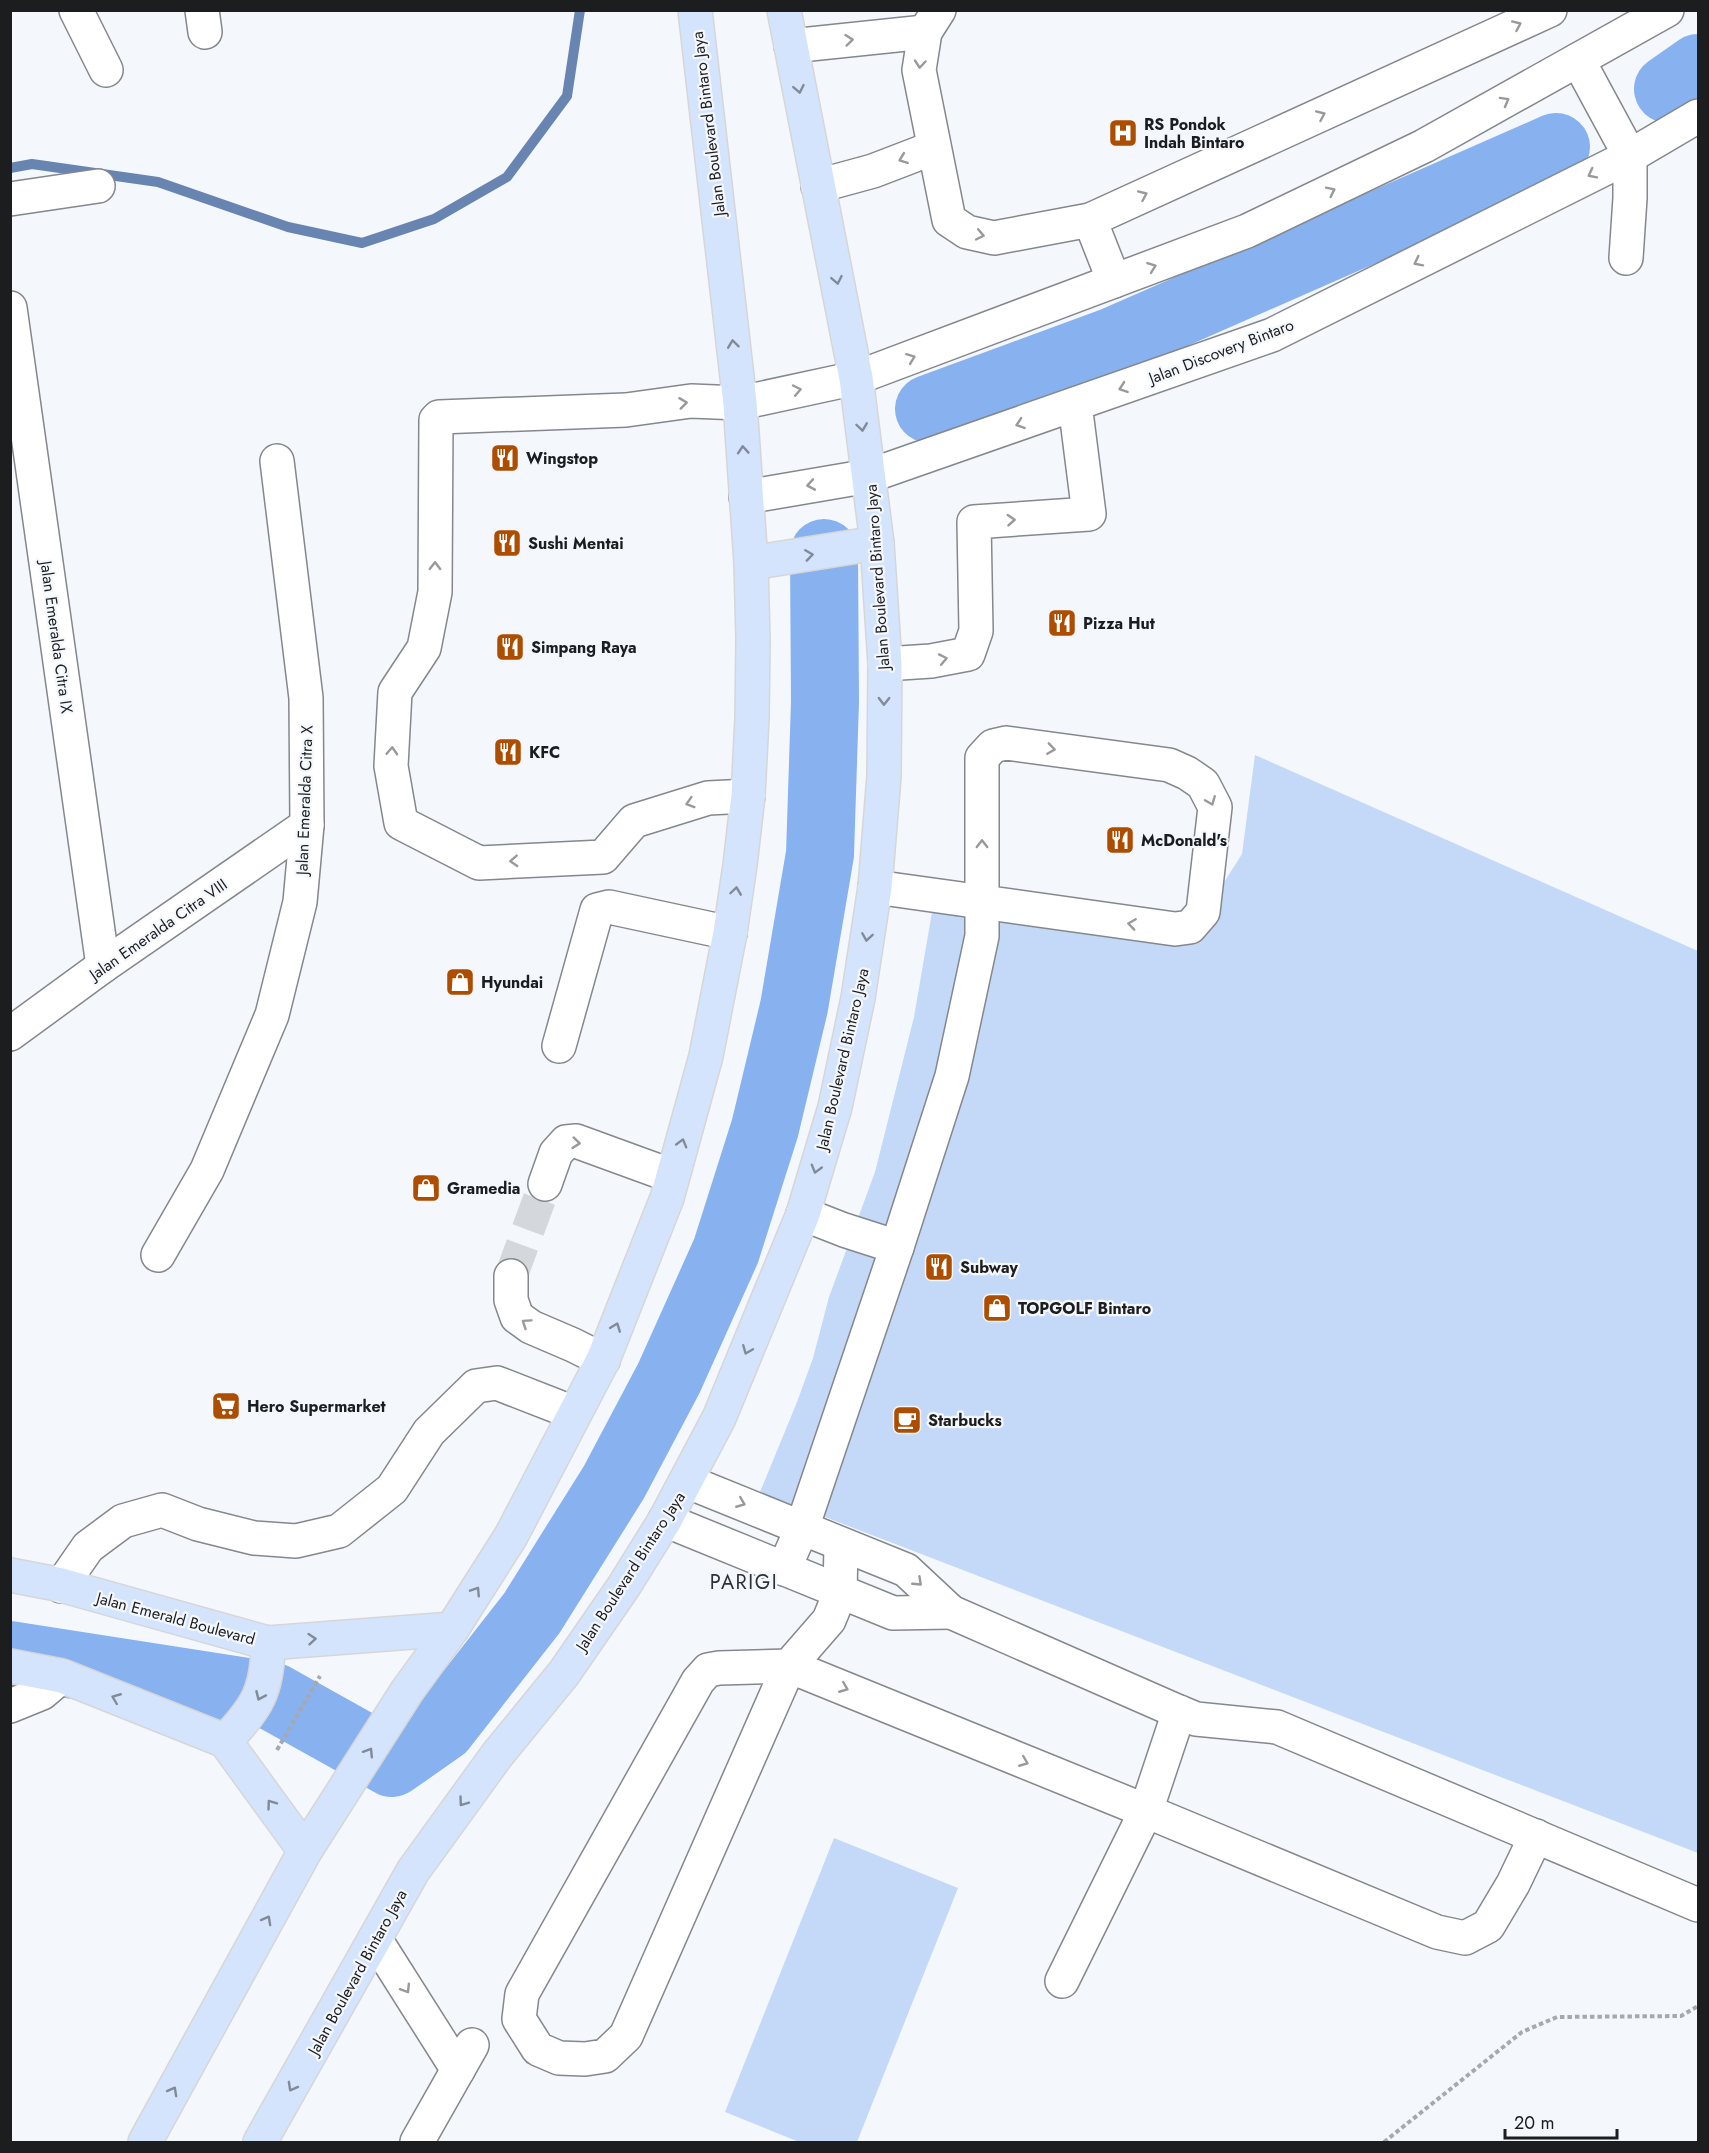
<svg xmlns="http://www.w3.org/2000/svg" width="1709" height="2153" font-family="Jost,sans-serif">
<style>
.green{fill:#c4d8f7}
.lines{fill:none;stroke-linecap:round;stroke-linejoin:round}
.stream{stroke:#6885b1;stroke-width:10}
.river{stroke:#88b1f0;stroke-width:68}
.minor-tunnel{stroke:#d4d7dc;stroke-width:33;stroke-dasharray:33 16;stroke-linecap:butt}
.minor-casing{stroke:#84878c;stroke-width:36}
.major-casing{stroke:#d6d6d7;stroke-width:36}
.path{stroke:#a5a8ac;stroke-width:4;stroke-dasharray:4.5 3;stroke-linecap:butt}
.minor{stroke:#fff;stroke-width:33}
.major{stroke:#d4e4fd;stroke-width:33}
.oneway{stroke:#99999a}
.oneway2{stroke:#818a99}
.labels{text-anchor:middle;stroke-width:4.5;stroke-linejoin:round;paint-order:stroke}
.street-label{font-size:16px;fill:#1c1d1f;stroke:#f4f8fd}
.poi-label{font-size:16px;font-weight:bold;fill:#1c1d1f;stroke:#f4f8fd;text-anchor:start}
.quarter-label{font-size:20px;letter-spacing:1.5px;fill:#2e3134;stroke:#f4f8fd}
</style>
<rect width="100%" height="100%" fill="#f4f8fd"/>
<g class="green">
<polygon points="1255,755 1698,951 1698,1853 760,1492 797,1402 813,1358 829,1297 875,1172 914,1017 932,912 1168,934 1207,909 1242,854"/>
<polygon points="834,1838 958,1888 857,2142 799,2142 725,2112"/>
</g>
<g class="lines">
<polyline class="stream" points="10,168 32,164 158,182 288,227 362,243 434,219 507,177 567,96 580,10"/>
<g class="river">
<polyline points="1668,89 1698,68"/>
<polyline points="929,409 1114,341 1556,147"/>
<polyline points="10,1655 272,1696 392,1763 442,1728 532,1613 614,1482 669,1378 726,1251 765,1128 794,1007 820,854 825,702 824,553"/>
</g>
<polyline class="minor-tunnel" points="511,1276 545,1184"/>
<g class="minor-casing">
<g id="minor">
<polyline points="76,10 106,70"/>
<polyline points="202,10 205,32"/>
<polyline points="939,10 925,32 919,70 949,220 967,232 994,238 1090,220 1550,10"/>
<polyline points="791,46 925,32"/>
<polyline points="1578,60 1630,156 1630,198 1626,258"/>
<polyline points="818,186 873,171 933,148"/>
<polyline points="10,199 98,186"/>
<polyline points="1090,220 1114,281"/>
<polyline points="10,308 103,966"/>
<polyline points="746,497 869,476 1272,335 1630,156 1698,116"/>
<polyline points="885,664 931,661 968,654 976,631 974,522 1089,514 1075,404"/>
<polyline points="748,796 708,798 634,821 603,857 479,863 401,823 391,766 395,692 424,648 435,592 436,420 439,417 626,410 691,401 740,403 856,378 1247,231 1424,146 1667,10"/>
<polyline points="10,1034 103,966 307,825"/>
<polyline points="559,1046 597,910 609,907 730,933"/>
<polyline points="545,1184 556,1153 566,1142 576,1141 672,1176"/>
<polyline points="803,1214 844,1230 897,1247"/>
<polyline points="158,1255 207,1170 272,1015 300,902 307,825 306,698 277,461"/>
<polyline points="511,1276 511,1300 517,1317 531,1327 573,1345 603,1360"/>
<polyline points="686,1481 906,1570 951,1612 1179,1712 1196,1719 1277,1727 1698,1905"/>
<polyline points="665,1520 893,1613 951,1612"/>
<polyline points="841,1545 840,1593 829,1620 789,1666 626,2036 605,2056 585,2059 559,2058 538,2049 519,2019 522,1994 698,1681 708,1670 719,1668 789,1666 1146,1811 1062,1981"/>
<polyline points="784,1569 802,1528 897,1247 952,1076 982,936 982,758 993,746 1006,743 1169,765 1187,773 1203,784 1215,807 1203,912 1190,927 1175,929 875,887"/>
<polyline points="61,1586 88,1547 123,1521 162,1510 198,1524 254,1538 296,1541 339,1531 392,1489 429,1432 476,1386 497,1383 574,1413"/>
<polyline points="10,1706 42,1693 62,1676"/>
<polyline points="1179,1712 1146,1811 1437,1932 1465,1938 1488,1926 1513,1884 1536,1836"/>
<polyline points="375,1939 458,2070"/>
<polyline points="417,2142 472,2045"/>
</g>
</g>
<g class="major-casing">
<g id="major">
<polyline points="751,563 877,543"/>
<polyline points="10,1575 57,1584 268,1643 452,1629"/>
<polyline points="10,1666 62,1676 225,1741 305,1851"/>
<path d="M225,1741c32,-33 43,-51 43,-98"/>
<polyline points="145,2142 305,1851 407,1691 452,1629 511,1536 603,1360 667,1198 706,1056 730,933 740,865 748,796 752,718 753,640 751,563 740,403 695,10"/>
<polyline points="260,2142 413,1871 497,1755 564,1673 624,1586 665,1520 719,1418 803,1214 835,1107 858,998 875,887 884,776 885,664 877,543 856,378 784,10"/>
</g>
</g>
<g class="path">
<polyline points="277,1750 320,1676"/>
<polyline points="1384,2142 1522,2032 1557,2017 1681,2016 1698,2006"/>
</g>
<use href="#minor" class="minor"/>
<use href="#major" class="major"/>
</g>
<defs><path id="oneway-chevron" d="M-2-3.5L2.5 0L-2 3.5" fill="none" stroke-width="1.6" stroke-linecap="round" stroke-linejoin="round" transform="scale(1.5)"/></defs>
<g class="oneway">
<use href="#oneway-chevron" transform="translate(1517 25) rotate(-24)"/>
<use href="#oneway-chevron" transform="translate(849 40) rotate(-6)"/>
<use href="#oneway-chevron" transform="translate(920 64) rotate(95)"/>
<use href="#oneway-chevron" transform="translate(1505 101) rotate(-29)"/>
<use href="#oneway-chevron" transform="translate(1321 115) rotate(-24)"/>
<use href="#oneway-chevron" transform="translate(903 159) rotate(159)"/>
<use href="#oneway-chevron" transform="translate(1592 174) rotate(153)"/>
<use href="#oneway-chevron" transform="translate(1331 191) rotate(-26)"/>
<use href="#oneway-chevron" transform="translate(1143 195) rotate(-24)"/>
<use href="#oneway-chevron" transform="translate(980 235) rotate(12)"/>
<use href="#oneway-chevron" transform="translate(1418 262) rotate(153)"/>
<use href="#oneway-chevron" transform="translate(1152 267) rotate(-20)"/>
<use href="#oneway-chevron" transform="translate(911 358) rotate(-21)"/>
<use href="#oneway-chevron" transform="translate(1123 388) rotate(161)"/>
<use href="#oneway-chevron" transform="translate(797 390) rotate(-12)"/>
<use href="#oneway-chevron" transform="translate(683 403) rotate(-7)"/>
<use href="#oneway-chevron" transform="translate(1020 424) rotate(161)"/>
<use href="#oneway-chevron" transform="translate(811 485) rotate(170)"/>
<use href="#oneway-chevron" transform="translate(1011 520) rotate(-4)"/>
<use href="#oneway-chevron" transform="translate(435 566) rotate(-89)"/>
<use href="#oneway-chevron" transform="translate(943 659) rotate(-11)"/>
<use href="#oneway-chevron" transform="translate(1051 749) rotate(8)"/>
<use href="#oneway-chevron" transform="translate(392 751) rotate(-87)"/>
<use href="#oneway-chevron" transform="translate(1211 801) rotate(68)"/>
<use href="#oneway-chevron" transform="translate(690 803) rotate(163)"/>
<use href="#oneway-chevron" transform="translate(982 844) rotate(-90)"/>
<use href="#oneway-chevron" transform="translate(514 861) rotate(177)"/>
<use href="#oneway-chevron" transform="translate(1132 924) rotate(-172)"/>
<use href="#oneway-chevron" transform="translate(576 1143) rotate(6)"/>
<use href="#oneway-chevron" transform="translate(526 1323) rotate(-146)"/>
<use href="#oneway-chevron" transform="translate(741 1503) rotate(22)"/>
<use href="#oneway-chevron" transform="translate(918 1582) rotate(43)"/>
<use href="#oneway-chevron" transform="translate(844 1688) rotate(22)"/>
<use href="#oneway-chevron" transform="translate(1024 1762) rotate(22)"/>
<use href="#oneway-chevron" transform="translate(406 1989) rotate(58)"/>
</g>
<g class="oneway2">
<use href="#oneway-chevron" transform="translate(799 89) rotate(79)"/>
<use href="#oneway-chevron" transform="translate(837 280) rotate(79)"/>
<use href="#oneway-chevron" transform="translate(733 344) rotate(-97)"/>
<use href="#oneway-chevron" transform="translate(862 427) rotate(82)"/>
<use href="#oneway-chevron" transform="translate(743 450) rotate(-94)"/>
<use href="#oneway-chevron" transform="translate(809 555) rotate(-8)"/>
<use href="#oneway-chevron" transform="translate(884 701) rotate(91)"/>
<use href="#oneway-chevron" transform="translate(736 891) rotate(-82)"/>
<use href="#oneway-chevron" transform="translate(867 937) rotate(99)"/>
<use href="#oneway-chevron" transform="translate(682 1143) rotate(-74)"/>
<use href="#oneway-chevron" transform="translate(816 1169) rotate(106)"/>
<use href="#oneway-chevron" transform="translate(616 1327) rotate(-69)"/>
<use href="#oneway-chevron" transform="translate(747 1350) rotate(112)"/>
<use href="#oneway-chevron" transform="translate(476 1591) rotate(-57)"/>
<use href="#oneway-chevron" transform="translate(312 1639) rotate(-5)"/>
<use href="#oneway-chevron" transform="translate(260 1696) rotate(114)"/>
<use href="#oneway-chevron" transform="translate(116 1698) rotate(-158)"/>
<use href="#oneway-chevron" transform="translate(369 1752) rotate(-58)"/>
<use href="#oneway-chevron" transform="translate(463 1802) rotate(126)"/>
<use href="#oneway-chevron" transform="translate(271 1804) rotate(-126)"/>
<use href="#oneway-chevron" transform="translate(267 1920) rotate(-61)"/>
<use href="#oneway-chevron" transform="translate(292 2087) rotate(119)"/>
<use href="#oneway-chevron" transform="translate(173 2091) rotate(-61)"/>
</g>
<defs>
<g id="hospital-square" transform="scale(1.5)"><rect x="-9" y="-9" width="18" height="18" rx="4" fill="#ac4d00" stroke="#f4f8fd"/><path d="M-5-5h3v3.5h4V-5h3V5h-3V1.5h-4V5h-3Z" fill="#fff"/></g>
<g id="restaurant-square" transform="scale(1.5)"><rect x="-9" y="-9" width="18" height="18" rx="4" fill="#ac4d00" stroke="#f4f8fd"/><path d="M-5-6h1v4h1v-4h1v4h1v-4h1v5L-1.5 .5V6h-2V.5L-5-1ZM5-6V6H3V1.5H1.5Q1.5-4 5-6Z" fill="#fff"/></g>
<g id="shop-square" transform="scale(1.5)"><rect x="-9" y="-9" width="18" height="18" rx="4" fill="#ac4d00" stroke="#f4f8fd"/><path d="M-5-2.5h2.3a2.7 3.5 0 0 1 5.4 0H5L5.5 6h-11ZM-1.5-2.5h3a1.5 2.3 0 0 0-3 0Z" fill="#fff"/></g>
<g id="supermarket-square" transform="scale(1.5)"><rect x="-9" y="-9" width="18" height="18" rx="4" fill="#ac4d00" stroke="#f4f8fd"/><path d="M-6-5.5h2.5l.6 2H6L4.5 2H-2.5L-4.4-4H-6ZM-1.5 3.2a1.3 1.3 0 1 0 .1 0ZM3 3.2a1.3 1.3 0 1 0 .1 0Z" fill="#fff"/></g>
<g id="cafe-square" transform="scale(1.5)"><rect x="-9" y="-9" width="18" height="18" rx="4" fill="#ac4d00" stroke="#f4f8fd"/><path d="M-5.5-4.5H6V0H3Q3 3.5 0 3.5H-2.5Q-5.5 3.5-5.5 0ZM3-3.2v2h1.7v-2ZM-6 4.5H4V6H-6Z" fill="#fff"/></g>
</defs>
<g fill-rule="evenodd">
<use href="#hospital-square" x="1123" y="133"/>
<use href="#restaurant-square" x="505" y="458"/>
<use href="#restaurant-square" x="507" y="543"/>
<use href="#restaurant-square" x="1062" y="623"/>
<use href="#restaurant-square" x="510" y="647"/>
<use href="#restaurant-square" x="508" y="752"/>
<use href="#restaurant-square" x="1120" y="840"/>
<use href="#shop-square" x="460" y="982"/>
<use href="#shop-square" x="426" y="1188"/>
<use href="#restaurant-square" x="939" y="1267"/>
<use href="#shop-square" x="997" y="1308"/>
<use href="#supermarket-square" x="226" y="1406"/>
<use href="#cafe-square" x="907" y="1420"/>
</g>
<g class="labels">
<g class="street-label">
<text transform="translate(708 124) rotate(-97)" y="6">Jalan Boulevard Bintaro Jaya</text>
<text transform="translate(1221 351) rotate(-21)" y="6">Jalan Discovery Bintaro</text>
<text transform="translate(877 577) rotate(-94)" y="6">Jalan Boulevard Bintaro Jaya</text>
<text transform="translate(57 637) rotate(82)" y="6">Jalan Emeralda Citra IX</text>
<text transform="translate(304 800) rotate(-88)" y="6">Jalan Emeralda Citra X</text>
<text transform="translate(158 929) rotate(-35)" y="6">Jalan Emeralda Citra VIII</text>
<text transform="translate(842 1059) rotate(-77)" y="6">Jalan Boulevard Bintaro Jaya</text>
<text transform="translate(630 1571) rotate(-57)" y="6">Jalan Boulevard Bintaro Jaya</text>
<text transform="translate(176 1618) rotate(15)" y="6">Jalan Emerald Boulevard</text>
<text transform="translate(357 1972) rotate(-61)" y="6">Jalan Boulevard Bintaro Jaya</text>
</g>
<g class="poi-label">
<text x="1144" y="130">RS Pondok<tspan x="1144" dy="18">Indah Bintaro</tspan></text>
<text x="526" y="464">Wingstop</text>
<text x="528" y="549">Sushi Mentai</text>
<text x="1083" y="629">Pizza Hut</text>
<text x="531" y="653">Simpang Raya</text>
<text x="529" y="758">KFC</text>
<text x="1141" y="846">McDonald's</text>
<text x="481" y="988">Hyundai</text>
<text x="447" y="1194">Gramedia</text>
<text x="960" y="1273">Subway</text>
<text x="1018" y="1314">TOPGOLF Bintaro</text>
<text x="247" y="1412">Hero Supermarket</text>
<text x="928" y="1426">Starbucks</text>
</g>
<g class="quarter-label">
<text x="744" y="1589">PARIGI</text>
</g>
</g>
<rect width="1709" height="2153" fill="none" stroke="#1c1d1f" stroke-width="24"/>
<path d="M1505 2129v9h112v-9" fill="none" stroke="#1c1d1f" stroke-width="3"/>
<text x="1514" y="2129" font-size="18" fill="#1c1d1f" stroke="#f4f8fd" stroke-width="4.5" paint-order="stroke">20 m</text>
</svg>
